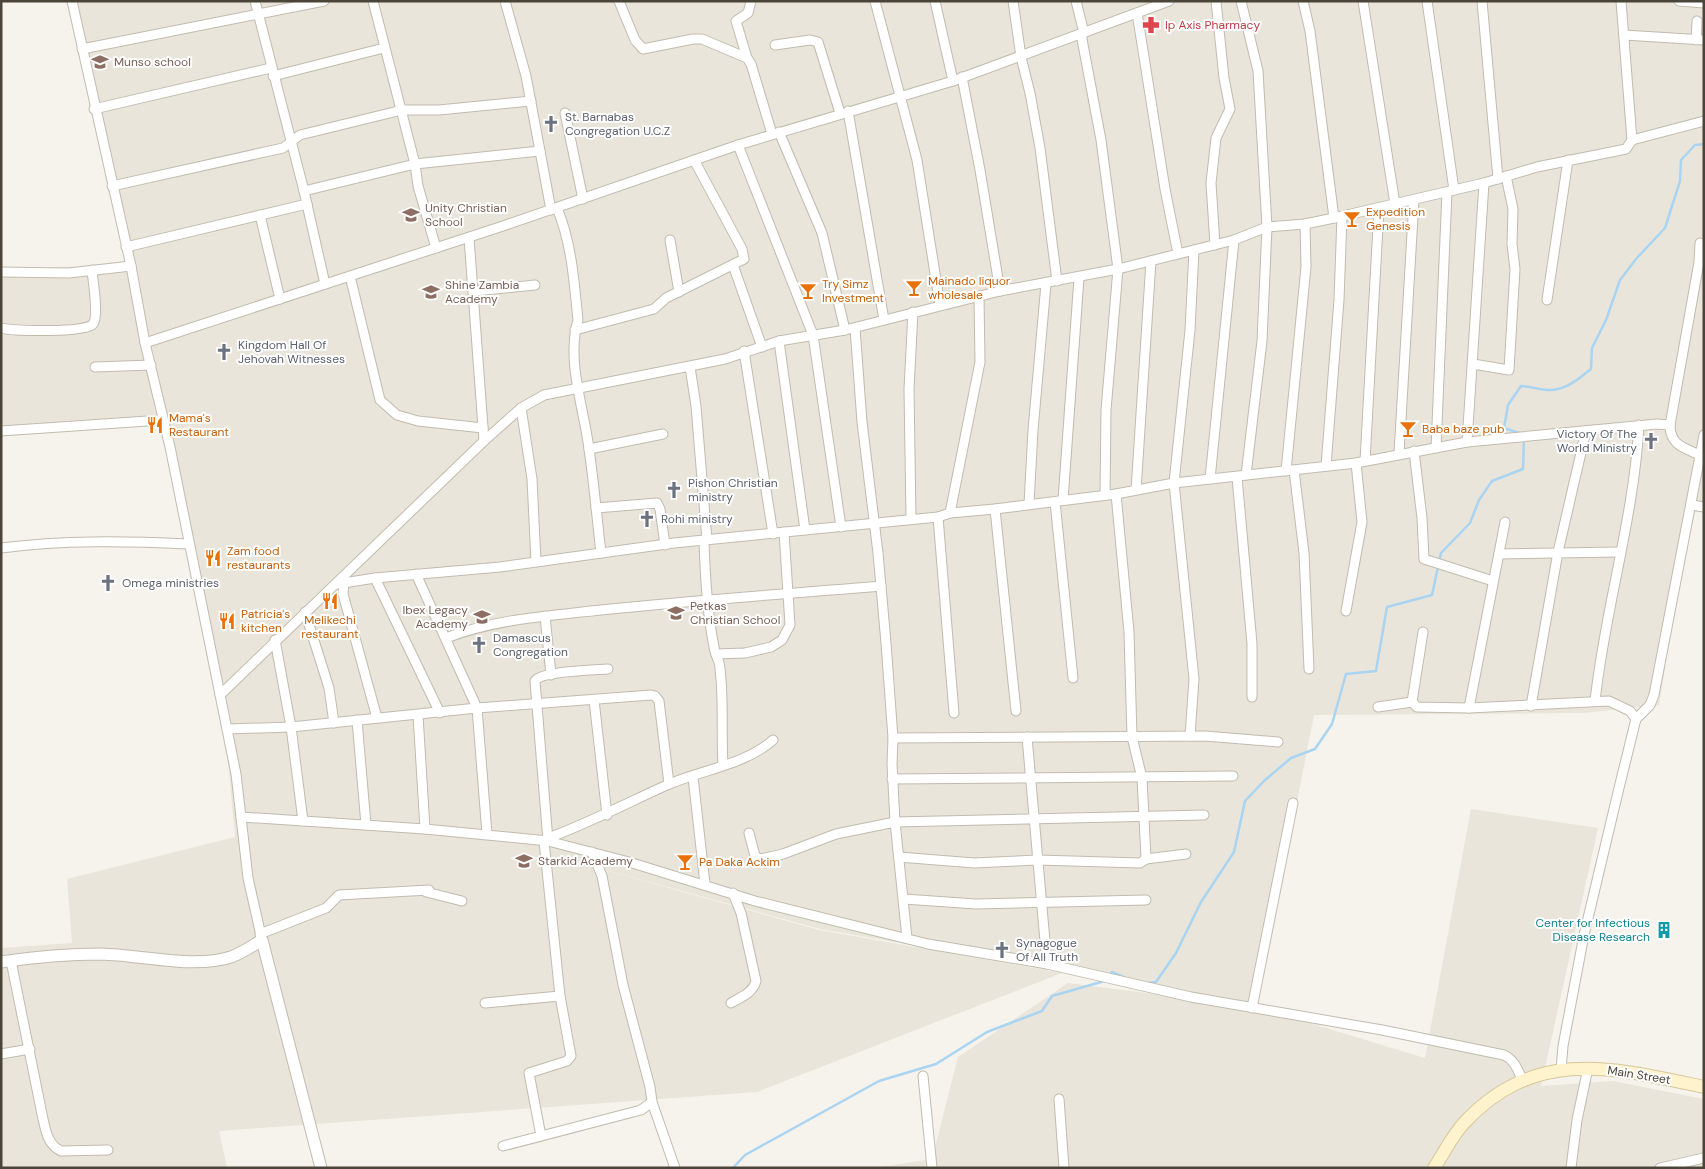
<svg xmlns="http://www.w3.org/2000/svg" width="1705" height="1169" font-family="'DM Sans',sans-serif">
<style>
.residential{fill:#eae5da}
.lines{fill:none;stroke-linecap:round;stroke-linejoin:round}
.stream{stroke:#a9d4f2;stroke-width:2.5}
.minor-casing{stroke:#c2bbae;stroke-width:11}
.tertiary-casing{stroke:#c2bbae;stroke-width:13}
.secondary-casing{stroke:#d6c79b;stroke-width:14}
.minor{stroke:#fff;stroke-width:9}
.tertiary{stroke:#fff;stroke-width:11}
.secondary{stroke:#fff3cd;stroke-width:12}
.labels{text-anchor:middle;stroke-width:4;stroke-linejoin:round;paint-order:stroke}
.health-label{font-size:12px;fill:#be3a42;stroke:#fff;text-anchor:start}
.education-label{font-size:12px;fill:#785e54;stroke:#fff;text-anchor:start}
.worship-label{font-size:12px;fill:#5b616d;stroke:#fff;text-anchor:start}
.food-label{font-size:12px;fill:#c56008;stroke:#fff;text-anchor:start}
.culture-label{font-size:12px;fill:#0d838f;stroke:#fff;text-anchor:end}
.street-label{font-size:12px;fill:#4b4439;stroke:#fff}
</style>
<rect width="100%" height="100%" fill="#f6f3ec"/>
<g class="residential">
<polygon points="75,1 1704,1 1704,512 1691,510 1659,705 1583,713 1314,715 1257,1005 820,929 569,860 819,930 1062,973 757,1092 219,1131 227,1168 1,1168 1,948 72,943 67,879 235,837 222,697 217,681 153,351"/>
<polygon points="127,265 161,419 1,428 1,269"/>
<polygon points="1471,809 1598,828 1541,1086 1613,1081 1704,1099 1704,1168 874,1168 932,1159 958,1057 1068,983 1257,1007 1425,1058"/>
</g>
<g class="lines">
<g class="stream">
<path d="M1522,434l-18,-6 4,-23 13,-19c10,0 22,5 31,4 15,-1 28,-12 39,-21l1,-21 14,-28 14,-40 16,-21 29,-31 15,-47 1,-21 14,-15 9,-1"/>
<polyline points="1110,975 1112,972 1126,978"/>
<polyline points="1148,983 1156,982 1176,953 1201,902 1234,852 1245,801 1264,781 1291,758 1315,749 1332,724 1346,674 1376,671 1387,607 1432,595 1441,553 1470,523 1479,500 1492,481 1523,469 1524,439"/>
<polyline points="733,1168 745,1155 879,1081 936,1064 987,1032 1042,1011 1052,996 1108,980"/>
</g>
<g class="minor-casing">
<g id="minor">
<polyline points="72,1 131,266 145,343 170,447 236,774 248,878 262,940"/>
<polyline points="255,1 304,191 325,284"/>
<polyline points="373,1 415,164 418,186 436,248"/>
<polyline points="505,1 526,76 551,210"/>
<polyline points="619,1 635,40 643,49 693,39 702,39 747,58 751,64 772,134"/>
<polyline points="875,1 917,160 940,305"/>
<polyline points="935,1 953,81"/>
<polyline points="1013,1 1021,57 1030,93 1040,148 1057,281"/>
<polyline points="1076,1 1084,33"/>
<polyline points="1241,1 1258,71 1267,227 1262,341 1246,475"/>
<polyline points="1303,1 1310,31 1334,218"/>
<polyline points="1363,1 1395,204"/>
<polyline points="1427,1 1454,190"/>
<polyline points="1482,1 1498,179"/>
<polyline points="1679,1 1704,3"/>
<polyline points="1137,13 1165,189 1178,254"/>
<polyline points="1081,34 1101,140 1118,269 1106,410 1105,495"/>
<polyline points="1624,35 1704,40"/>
<polyline points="1696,40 1697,21"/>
<polyline points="775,45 810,40 818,42 840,113"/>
<polyline points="82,49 324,1"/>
<polyline points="747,58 736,21 748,13 751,1"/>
<polyline points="273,76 384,48"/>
<polyline points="962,77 980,170 1000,291"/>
<polyline points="94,109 271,68"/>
<polyline points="848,111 884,320"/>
<polyline points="565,113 583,199"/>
<polyline points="779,132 822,233 845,330"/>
<polyline points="1632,140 1704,121"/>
<polyline points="738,145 813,335 841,527"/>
<polyline points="112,186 283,148 300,135 402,110 439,110 531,101"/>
<polyline points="304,191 415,164 540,151"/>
<path d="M557,208c15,36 17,74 21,112 -12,41 6,88 11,129 5,35 8,69 12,104"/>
<polyline points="260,215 280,299"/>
<polyline points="469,238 484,441"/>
<polyline points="670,240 679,292"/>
<polyline points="1215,245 1211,183 1216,138 1230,109 1224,78 1216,1"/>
<polyline points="126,247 307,204"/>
<polyline points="733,265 762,347"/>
<polyline points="1,272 69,273 131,266"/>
<polyline points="350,276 380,400 397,415 418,421 483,428"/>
<polyline points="475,291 535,285"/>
<polyline points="1547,300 1568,160"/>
<path d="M1,328c13,3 86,5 92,-4 6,-8 0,-42 -1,-54"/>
<polyline points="855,328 862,422 878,553 886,643 893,738 892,764 895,822 907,938"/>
<polyline points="575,330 654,309 666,298 744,259 742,249 694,160"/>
<polyline points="779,341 805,530"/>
<polyline points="145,343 503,226 738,145 953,81 1169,1"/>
<polyline points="744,351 773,534"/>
<polyline points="1473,364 1509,370 1515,269 1512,244 1513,209 1506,176"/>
<polyline points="95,367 151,365"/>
<polyline points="690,367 696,406 707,540"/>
<polyline points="521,408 532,479 536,562"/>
<polyline points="1670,425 1699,262 1700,243"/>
<polyline points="1,431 162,420"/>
<polyline points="1467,442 1484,183"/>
<polyline points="1436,448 1447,192"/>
<polyline points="589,449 663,434"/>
<polyline points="1414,451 1422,518 1424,559 1493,581"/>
<polyline points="1399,453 1414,200"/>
<polyline points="1365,461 1379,208"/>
<polyline points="1326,466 1339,300 1342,216"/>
<polyline points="1294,470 1304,553 1309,669"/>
<polyline points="1286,471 1306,267 1305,224"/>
<polyline points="1237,477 1252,644 1252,697"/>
<polyline points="1210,479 1234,240"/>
<polyline points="1136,490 1151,261"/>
<polyline points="1063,500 1079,278"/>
<polyline points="1055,502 1073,678"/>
<polyline points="1029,504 1033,430 1046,284"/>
<polyline points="1691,505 1704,507"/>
<polyline points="596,508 657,503 660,509 665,545"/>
<polyline points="995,509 1016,711"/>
<polyline points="950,513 980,362 979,296"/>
<polyline points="938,517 954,713"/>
<polyline points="911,519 909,389 913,312"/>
<path d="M704,540c1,36 3,72 10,107 1,8 6,14 6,22 4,32 1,64 3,96"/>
<path d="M1,548c62,-8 124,-7 187,-4"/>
<polyline points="1499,554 1620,552"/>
<polyline points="416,574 477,708 487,834"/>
<polyline points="375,578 440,713"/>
<polyline points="344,583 343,594 377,718"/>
<path d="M337,584l38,-6 125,-11 174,-24 264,-26 12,-4 45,-4 121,-15 58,-11 182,-20 111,-21 190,-18 13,1c0,20 14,23 30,30"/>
<polyline points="1346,611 1362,522 1356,463"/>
<polyline points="305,612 329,688 334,723"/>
<polyline points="545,616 551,675"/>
<polyline points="1423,632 1412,702 1417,707 1469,708 1609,701 1630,711 1636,719"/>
<path d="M446,638c49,-19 102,-22 155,-28 93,-10 186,-16 280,-24"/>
<polyline points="275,640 291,727 303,821"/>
<polyline points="716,654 745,653 771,647 782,640 790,625 784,532"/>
<polyline points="220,695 484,441 521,408 544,395 725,359 779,341 845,330 1000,291 1118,269 1234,240 1267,227 1305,224 1334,218 1484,183 1537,167 1626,149 1632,140 1621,1"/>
<polyline points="594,700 607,815"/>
<path d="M1595,701c10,-93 39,-183 44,-276"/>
<polyline points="1531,706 1558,552 1586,431"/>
<polyline points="1378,707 1412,702"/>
<polyline points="1469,708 1505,522"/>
<polyline points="418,715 425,829"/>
<polyline points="357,720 366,825"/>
<polyline points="227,729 291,727 477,708 651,695 655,696 659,701 669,784"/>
<polyline points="1190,736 1194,679 1174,483 1190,330 1194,250"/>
<polyline points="1027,737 1047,964"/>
<polyline points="893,738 1205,736 1278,742"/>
<polyline points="693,777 705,884"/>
<polyline points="892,779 1233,776"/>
<path d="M241,817l184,12 123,12 81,21 126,39 173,43 119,20 144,33 191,33 122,25c11,5 14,16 19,26"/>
<polyline points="749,833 755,856 760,859 783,854 836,834 895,822 1204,815"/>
<path d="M548,838c41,-15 79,-35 119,-53 34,-15 78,-20 106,-45"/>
<path d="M548,841l-13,-160c6,-10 60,-11 73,-12"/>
<polyline points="899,857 974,863 1037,860 1140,863 1146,859 1142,778 1132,737 1129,632 1116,494"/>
<polyline points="1146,859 1186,854"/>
<polyline points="426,892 462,901"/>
<polyline points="904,899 976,904 1146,900"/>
<polyline points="260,934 326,908 339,895 429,890"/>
<path d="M11,961l32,158c3,13 5,26 18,32l47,-1"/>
<polyline points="485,1003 560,996"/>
<path d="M731,1003c10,-6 22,-10 25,-22l-15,-68 -8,-20"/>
<polyline points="1252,1008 1293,803"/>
<polyline points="1,1054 30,1049"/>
<polyline points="1561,1070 1563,1046 1584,935 1619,788 1636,719 1650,705 1654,695 1704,435"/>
<polyline points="923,1076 932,1168"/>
<polyline points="1059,1099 1064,1168"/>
<polyline points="652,1102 675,1168"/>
<polyline points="541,1136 529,1073 567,1061 571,1056 560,996 544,841"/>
<polyline points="503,1146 641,1110 652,1102 650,1087 623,985 602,876 592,852"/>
<polyline points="1571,1168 1577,1120 1588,1068"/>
<polyline points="1660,1168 1704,1158"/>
</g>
</g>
<g class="tertiary-casing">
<path id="tertiary" d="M1,962c33,-5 67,-8 100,-8 41,1 92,15 130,3 11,-4 21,-11 31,-17l59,228"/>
</g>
<g class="secondary-casing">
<path id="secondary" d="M1434,1168c10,-15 18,-32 30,-45 71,-77 151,-55 240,-36"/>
</g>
<use href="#minor" class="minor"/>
<use href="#tertiary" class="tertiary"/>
<use href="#secondary" class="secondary"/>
</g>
<defs>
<g id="pharmacy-bare" transform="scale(1.35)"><path d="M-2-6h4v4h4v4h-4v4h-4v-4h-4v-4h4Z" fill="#e0444e" stroke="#fff" stroke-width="2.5" paint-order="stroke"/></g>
<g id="school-bare" transform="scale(1.35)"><path d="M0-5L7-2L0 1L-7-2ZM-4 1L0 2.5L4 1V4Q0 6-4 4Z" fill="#8d6e63" stroke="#fff" stroke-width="2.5" paint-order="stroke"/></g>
<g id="church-bare" transform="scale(1.35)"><path d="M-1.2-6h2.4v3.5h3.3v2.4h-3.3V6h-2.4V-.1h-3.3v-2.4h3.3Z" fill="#6b7280" stroke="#fff" stroke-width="2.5" paint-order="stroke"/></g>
<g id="bar-bare" transform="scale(1.35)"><path d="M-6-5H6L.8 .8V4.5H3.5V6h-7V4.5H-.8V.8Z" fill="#e8710a" stroke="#fff" stroke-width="2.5" paint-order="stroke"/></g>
<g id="restaurant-bare" transform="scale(1.35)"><path d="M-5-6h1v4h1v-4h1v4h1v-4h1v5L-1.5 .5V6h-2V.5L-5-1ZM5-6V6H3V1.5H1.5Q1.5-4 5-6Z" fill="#e8710a" stroke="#fff" stroke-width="2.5" paint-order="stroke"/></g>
<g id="building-bare" transform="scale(1.35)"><path d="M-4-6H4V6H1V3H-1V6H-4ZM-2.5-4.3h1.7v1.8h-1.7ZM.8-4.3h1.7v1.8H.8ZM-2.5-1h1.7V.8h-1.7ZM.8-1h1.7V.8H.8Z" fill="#0f9aa8" stroke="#fff" stroke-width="2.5" paint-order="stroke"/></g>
</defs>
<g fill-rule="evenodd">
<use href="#pharmacy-bare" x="1151" y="25"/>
<use href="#school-bare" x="100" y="62"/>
<use href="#church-bare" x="551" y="124"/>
<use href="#school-bare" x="411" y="215"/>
<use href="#bar-bare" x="1352" y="219"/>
<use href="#bar-bare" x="914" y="288"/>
<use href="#bar-bare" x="808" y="291"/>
<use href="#school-bare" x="431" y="292"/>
<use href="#church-bare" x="224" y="352"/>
<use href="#restaurant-bare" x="155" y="425"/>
<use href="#bar-bare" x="1408" y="429"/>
<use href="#church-bare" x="1651" y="441"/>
<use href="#church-bare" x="674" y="490"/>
<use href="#church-bare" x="647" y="519"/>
<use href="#restaurant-bare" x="213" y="558"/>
<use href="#church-bare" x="108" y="583"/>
<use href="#restaurant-bare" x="330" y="601"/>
<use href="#school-bare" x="676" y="613"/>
<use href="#school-bare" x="482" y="617"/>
<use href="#restaurant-bare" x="227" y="621"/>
<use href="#church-bare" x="479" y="645"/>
<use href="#school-bare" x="524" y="861"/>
<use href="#bar-bare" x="685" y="862"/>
<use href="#building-bare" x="1664" y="930"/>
<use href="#church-bare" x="1002" y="950"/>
</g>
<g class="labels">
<g class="health-label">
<text x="1165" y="29">Ip Axis Pharmacy</text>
</g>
<g class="education-label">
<text x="114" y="66">Munso school</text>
<text x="425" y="212">Unity Christian<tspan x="425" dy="14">School</tspan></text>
<text x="445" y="289">Shine Zambia<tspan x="445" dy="14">Academy</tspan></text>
<text x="690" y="610">Petkas<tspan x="690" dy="14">Christian School</tspan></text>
<text x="468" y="614" text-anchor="end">Ibex Legacy<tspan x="468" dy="14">Academy</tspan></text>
<text x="538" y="865">Starkid Academy</text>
</g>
<g class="worship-label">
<text x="565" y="121">St. Barnabas<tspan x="565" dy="14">Congregation U.C.Z</tspan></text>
<text x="238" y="349">Kingdom Hall Of<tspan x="238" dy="14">Jehovah Witnesses</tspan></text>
<text x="1637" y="438" text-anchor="end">Victory Of The<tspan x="1637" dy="14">World Ministry</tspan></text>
<text x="688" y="487">Pishon Christian<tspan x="688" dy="14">ministry</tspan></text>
<text x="661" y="523">Rohi ministry</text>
<text x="122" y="587">Omega ministries</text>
<text x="493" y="642">Damascus<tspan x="493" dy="14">Congregation</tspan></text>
<text x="1016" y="947">Synagogue<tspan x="1016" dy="14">Of All Truth</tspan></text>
</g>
<g class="food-label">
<text x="1366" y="216">Expedition<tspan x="1366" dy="14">Genesis</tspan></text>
<text x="928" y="285">Mainado liquor<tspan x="928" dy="14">wholesale</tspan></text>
<text x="822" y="288">Try Simz<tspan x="822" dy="14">Investment</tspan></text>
<text x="169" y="422">Mama's<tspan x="169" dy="14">Restaurant</tspan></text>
<text x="1422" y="433">Baba baze pub</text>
<text x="227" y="555">Zam food<tspan x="227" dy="14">restaurants</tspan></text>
<text x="241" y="618">Patricia's<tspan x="241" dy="14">kitchen</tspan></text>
<text x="330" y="624" text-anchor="middle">Melikechi<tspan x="330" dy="14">restaurant</tspan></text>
<text x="699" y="866">Pa Daka Ackim</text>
</g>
<g class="culture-label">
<text x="1650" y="927">Center for Infectious<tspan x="1650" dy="14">Disease Research</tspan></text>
</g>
<g class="street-label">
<text transform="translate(1639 1075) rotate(9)" y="4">Main Street</text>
</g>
</g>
<rect width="1705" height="1169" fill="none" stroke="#4b4439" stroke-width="5"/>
</svg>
